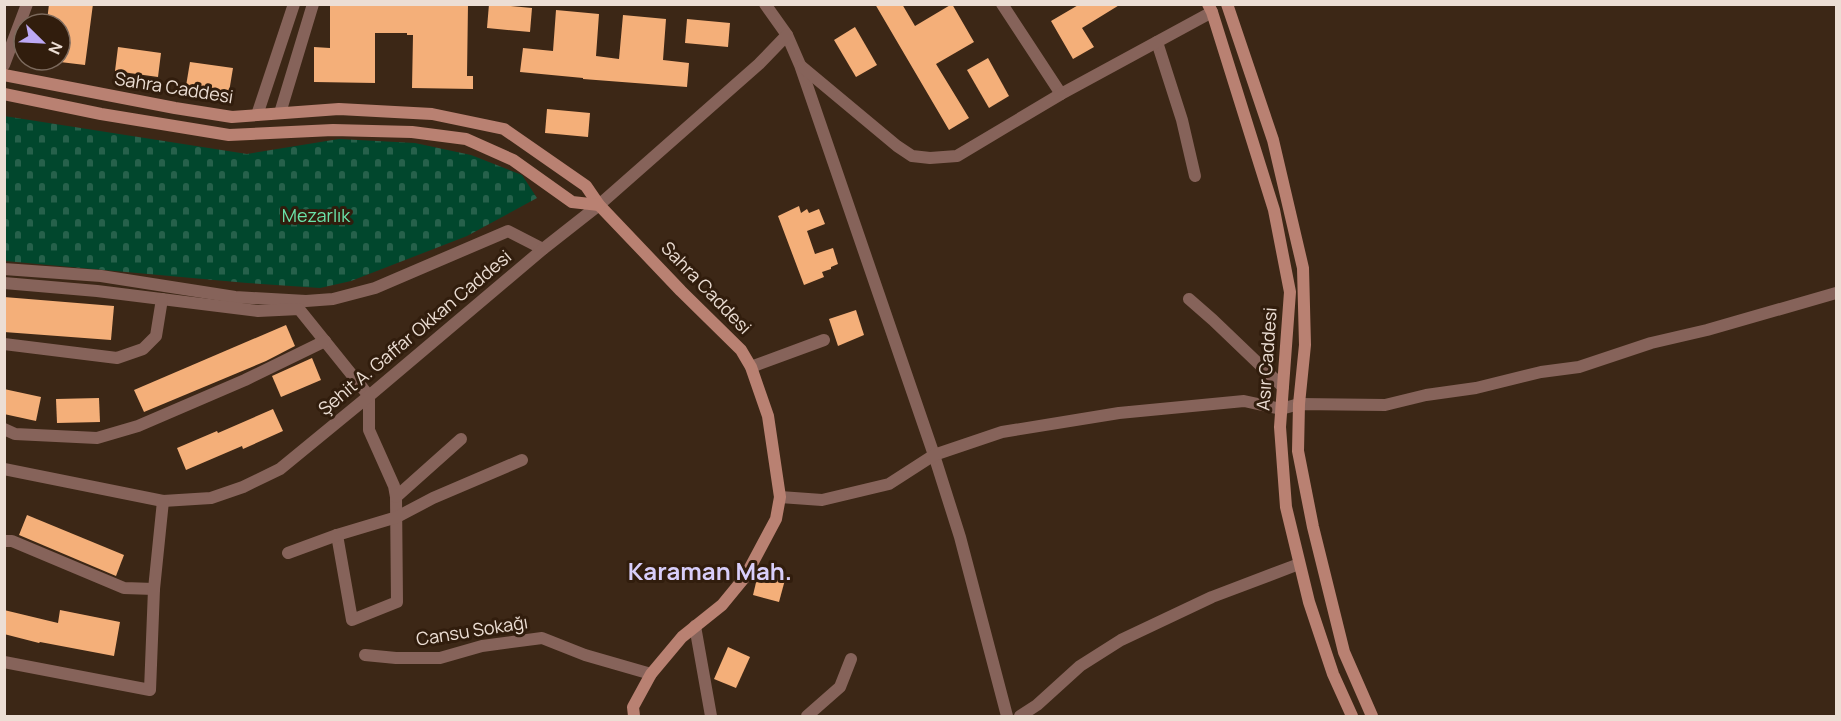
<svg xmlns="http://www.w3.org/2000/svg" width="1841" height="721" font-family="Manrope,sans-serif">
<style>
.cemetery{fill:url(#cemetery-stones)}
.building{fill:#f4af79}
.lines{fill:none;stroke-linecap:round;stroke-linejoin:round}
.street{stroke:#86635a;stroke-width:12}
.secondary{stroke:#b98172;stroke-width:12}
.labels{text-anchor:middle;stroke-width:6;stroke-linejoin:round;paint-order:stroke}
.street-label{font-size:18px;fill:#ecded4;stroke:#311d0d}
.park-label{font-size:18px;fill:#6ae3a9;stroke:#311d0d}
.district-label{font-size:24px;font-weight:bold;fill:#d8cefa;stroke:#311d0d}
</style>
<defs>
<pattern id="cemetery-stones" width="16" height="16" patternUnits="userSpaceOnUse" patternTransform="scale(1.5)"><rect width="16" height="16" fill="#01472d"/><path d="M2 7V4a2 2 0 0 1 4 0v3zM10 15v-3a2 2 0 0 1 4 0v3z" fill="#26614b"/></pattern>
</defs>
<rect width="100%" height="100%" fill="#3c2716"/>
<polygon class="cemetery" points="4,116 247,154 339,139 415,143 471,155 522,175 537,198 467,236 351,281 320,288 247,283 5,261"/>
<g class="building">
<polygon points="49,4 93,4 85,65 60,62 60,23 47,21"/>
<polygon points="330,4 468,4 467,76 473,76 473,89 412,88 413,35 407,35 407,33 375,33 375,83 314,82 314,47 330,48"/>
<polygon points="489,4 532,8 530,32 487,28"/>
<polygon points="875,4 902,4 915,26 952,4 974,42 936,64 969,118 949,130"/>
<polygon points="1080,4 1121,4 1082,28 1094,47 1073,59 1051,21"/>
<polygon points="556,10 599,14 596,56 619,59 623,15 666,19 663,60 689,63 687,87 583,79 583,78 520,72 523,48 553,51"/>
<polygon points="687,19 730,23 728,47 685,43"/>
<polygon points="855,27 877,65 856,77 834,40"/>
<polygon points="118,47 161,53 158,77 115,71"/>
<polygon points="988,58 1009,96 989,108 967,70"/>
<polygon points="190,62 233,68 229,92 186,86"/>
<polygon points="547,109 590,113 588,137 545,133"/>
<polygon points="799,206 801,213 807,209 809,213 819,209 825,224 807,231 815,254 833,248 838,264 831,267 831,269 822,272 824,277 804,285 778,216"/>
<polygon points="4,297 114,306 111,340 4,332"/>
<polygon points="856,310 864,335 838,346 829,319"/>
<polygon points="286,325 295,346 266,361 144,412 134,390"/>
<polygon points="312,358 321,380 281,397 272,376"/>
<polygon points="4,389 41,397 36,421 4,414"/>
<polygon points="99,398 100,422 57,423 56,399"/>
<polygon points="273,409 283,431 243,449 242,446 186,470 177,448 217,431 218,433"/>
<polygon points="27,515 124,555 116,576 19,535"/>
<polygon points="759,570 786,576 779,602 753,595"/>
<polygon points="4,610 58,623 60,610 120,622 114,656 40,642 39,643 4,634"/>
<polygon points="728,647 750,657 736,688 714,679"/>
</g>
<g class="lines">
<g class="street">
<polyline points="765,4 787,35 800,65 934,455 960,537 1007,716"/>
<polyline points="1002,4 1061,94"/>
<polyline points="1157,42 1182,120 1195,176"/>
<polyline points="4,65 27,4"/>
<polyline points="801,66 897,146 912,156 930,158 957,156 1061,94 1212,12"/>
<polyline points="280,113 313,4"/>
<polyline points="257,115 294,4"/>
<polyline points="4,269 101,276 235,297 306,301 333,299 375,288 508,231 543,249"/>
<polyline points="4,283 97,291 258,311 299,309 369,396 369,430 394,486 396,497 397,602 352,620 337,535"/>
<polyline points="1189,299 1213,320 1283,387"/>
<polyline points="4,344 117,358 143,349 156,336 162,299"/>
<polyline points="751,367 824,340"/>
<polyline points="4,429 15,434 97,438 138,426 245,380 325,341"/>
<polyline points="4,469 163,501 211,498 243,487 280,469 369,396 543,249 599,205 759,64 787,35"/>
<polyline points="396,497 461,439"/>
<polyline points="780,497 822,500 889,484 934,455 1002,432 1119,413 1244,401 1281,409 1299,404 1385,405 1426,395 1476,388 1541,372 1579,367 1651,343 1707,330 1836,293"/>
<polyline points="4,541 12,541 124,588 154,589"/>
<polyline points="288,553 337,535 397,517 433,498 522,460"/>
<polyline points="695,626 711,716"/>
<polyline points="365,655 396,658 440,658 482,646 542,638 585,655 651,674"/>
<polyline points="4,662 150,690 154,589 163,501"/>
<polyline points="807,716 840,687 851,659"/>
<polyline points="1020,716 1037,705 1080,666 1121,640 1212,597 1299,564"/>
</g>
<g class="secondary">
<polyline points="1208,4 1212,12 1274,210 1290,292 1280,427 1286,507 1309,602 1333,674 1352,716"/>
<polyline points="1227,4 1273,140 1303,268 1305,345 1299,404 1298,451 1313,527 1344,652 1372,716"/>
<polyline points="4,75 175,108 232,117 339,109 432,114 504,129 586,186 599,205 681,291 741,350 751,367 768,416 780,497 776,519 745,577 722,605 682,637 651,674 633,707 634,716"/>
<polyline points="4,94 101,114 229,135 333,130 412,132 466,139 513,160 572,202 599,205"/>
</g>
</g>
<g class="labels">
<g class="street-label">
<text transform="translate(174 88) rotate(9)" y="6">Sahra Caddesi</text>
<text transform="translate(706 288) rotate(46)" y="6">Sahra Caddesi</text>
<text transform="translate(415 333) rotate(-40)" y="6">Şehit A. Gaffar Okkan Caddesi</text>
<text transform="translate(1267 359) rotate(-86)" y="6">Asır Caddesi</text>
<text transform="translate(472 631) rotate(-9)" y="6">Cansu Sokağı</text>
</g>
<g class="park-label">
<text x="316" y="222">Mezarlık</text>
</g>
<g class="district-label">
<text x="710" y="580">Karaman Mah.</text>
</g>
</g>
<rect width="1841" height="721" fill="none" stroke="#ecded4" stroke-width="12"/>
<g transform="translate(42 42) rotate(114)"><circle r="28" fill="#311d0d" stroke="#7c6a5d" stroke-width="1.5"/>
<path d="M0-4.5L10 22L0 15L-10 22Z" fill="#bda9f5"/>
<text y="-9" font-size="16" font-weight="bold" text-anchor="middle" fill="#ecded4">N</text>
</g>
</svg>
